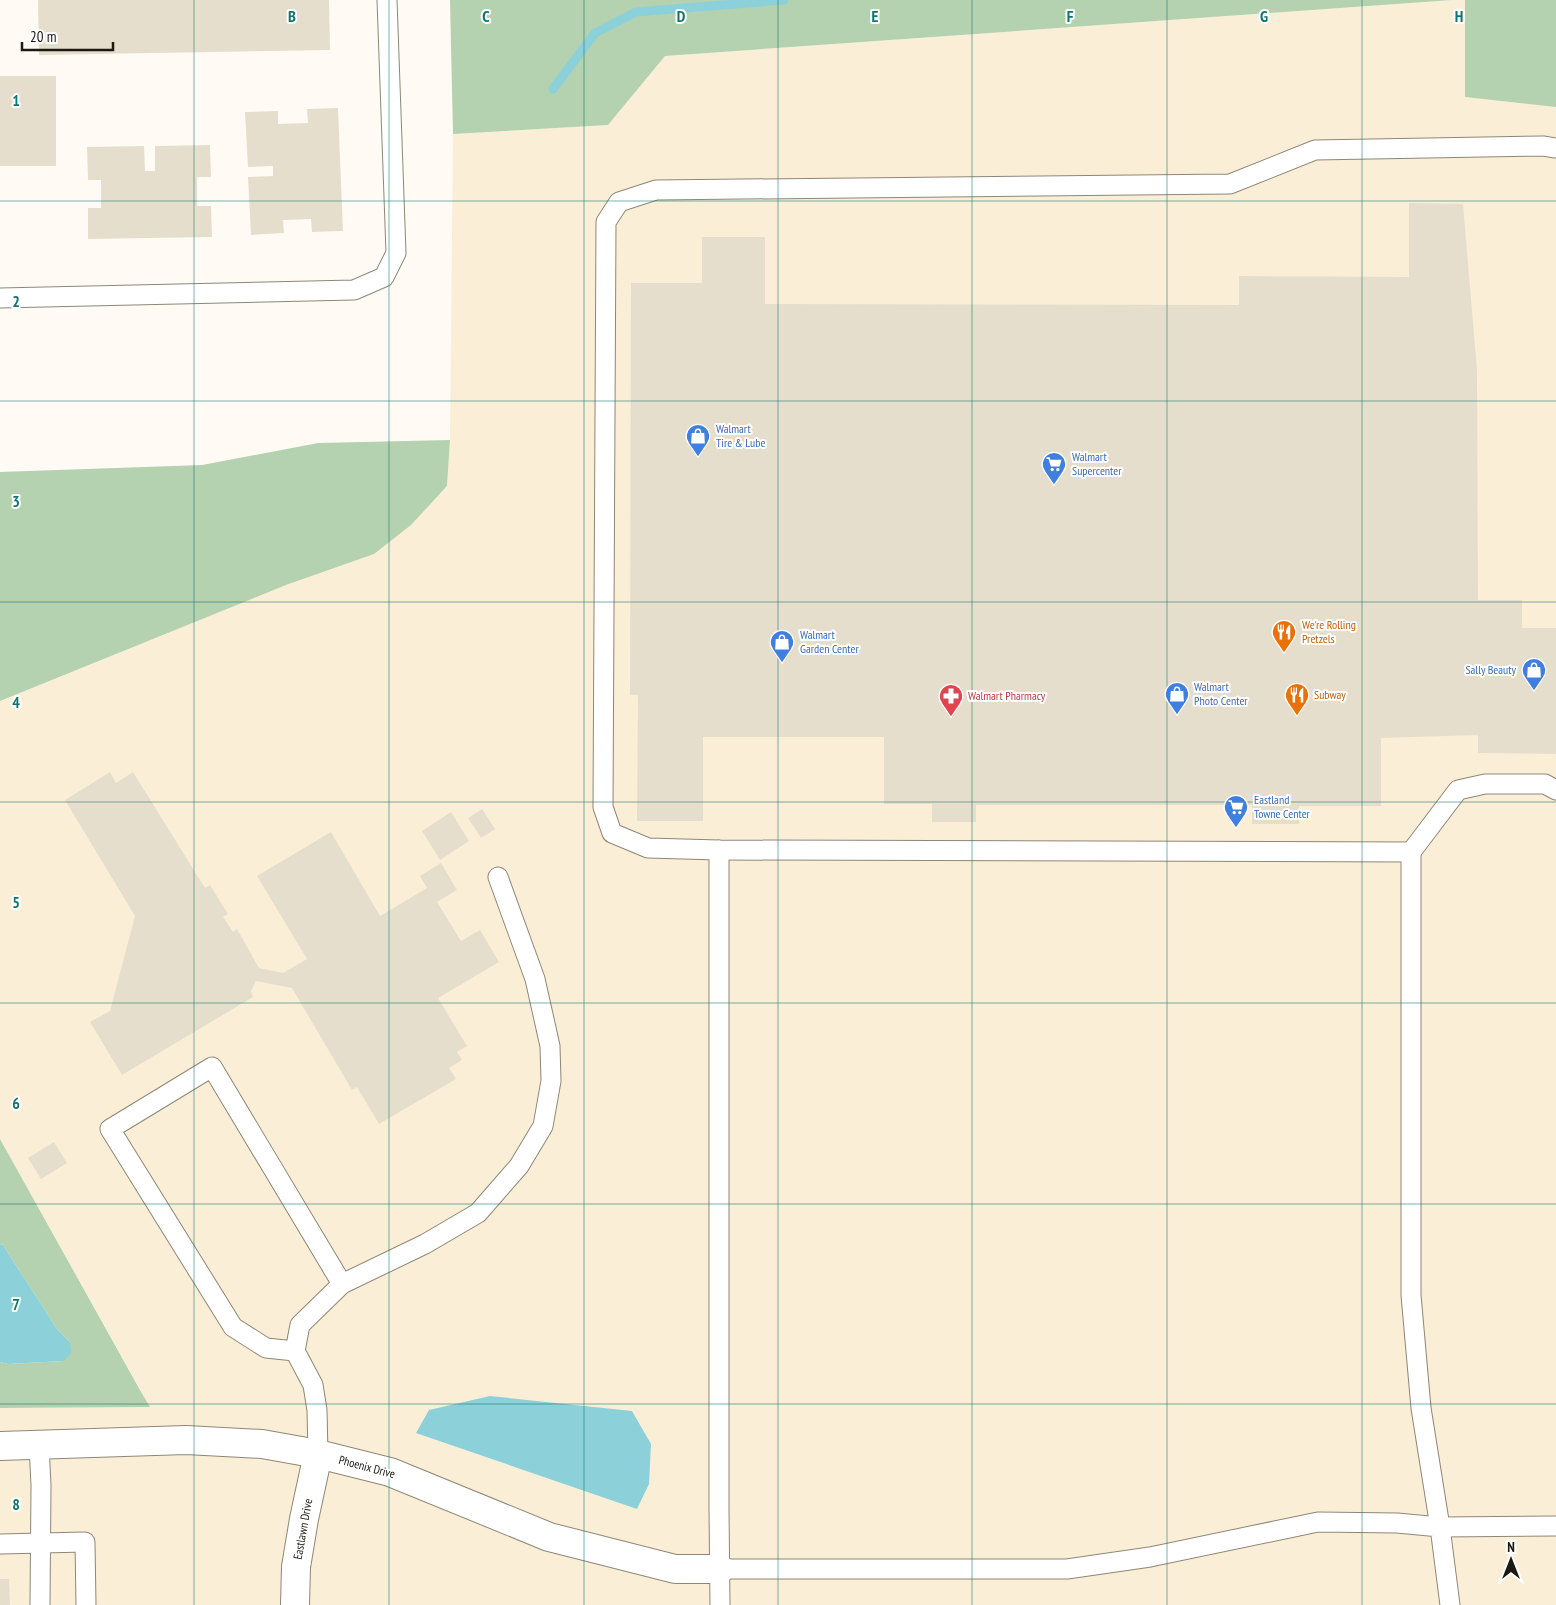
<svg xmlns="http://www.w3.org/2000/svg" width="1556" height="1605" font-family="'PT Sans Narrow',sans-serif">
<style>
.built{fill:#faeed6}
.green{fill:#b4d1b0}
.water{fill:#8cd1d9}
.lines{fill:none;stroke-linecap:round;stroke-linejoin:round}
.stream{stroke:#8cd1d9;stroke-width:9}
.building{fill:#e6decc}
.service-casing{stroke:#8e8777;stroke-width:21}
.minor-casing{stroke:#8e8777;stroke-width:30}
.service{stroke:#fff;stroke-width:19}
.minor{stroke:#fff;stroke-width:28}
.grid{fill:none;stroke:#0f766e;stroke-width:1;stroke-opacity:0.55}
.labels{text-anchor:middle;stroke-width:4;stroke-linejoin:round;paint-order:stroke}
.shop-label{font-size:12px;fill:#366cbe;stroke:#fff;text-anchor:start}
.food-label{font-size:12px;fill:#c56008;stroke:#fff;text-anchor:start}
.health-label{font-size:12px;fill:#be3a42;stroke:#fff;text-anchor:start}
.street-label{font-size:12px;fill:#1c1913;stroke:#fff}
.grid-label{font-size:16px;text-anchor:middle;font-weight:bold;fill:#0f766e;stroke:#fff;stroke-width:4;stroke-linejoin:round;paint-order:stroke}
</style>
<rect width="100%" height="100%" fill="#fffbf4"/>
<polygon class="built" points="1452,0 1465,0 1465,97 1556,107 1556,1605 0,1605 0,1408 150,1407 0,1139 0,701 286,585 374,554 447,487 450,440 453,134 608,125 665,56"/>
<g class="green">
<polygon points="450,0 1452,0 665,56 608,125 453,134"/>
<polygon points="1465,0 1556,0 1556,107 1465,97"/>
<polygon points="450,440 447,486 411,525 374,554 286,585 0,701 0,472 202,465 318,443"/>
<polygon points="0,1139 140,1390 150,1407 0,1408 0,1362 8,1364 64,1361 70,1342 57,1329 3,1245 0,1244"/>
</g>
<g class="water">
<polygon points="0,1244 3,1245 57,1329 70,1342 71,1353 64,1361 8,1364 0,1362"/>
<polygon points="490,1396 632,1411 651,1444 649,1484 637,1509 416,1433 429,1410"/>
</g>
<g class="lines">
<polyline class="stream" points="553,89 595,33 636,12 784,0"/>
</g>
<g class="building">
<polygon points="38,0 329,0 330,50 39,55"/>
<rect x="0" y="76" width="56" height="90"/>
<polygon points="338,108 343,231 312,232 311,219 283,220 284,233 251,235 248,177 273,176 273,166 248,167 245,112 278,111 278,124 308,123 307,109"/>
<polygon points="210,145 211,177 197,177 197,206 211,206 212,237 88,239 88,208 101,208 101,180 88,180 87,147 144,146 145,171 155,171 155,146"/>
<polygon points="1409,203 1463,204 1477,370 1478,600 1522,600 1522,628 1556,628 1556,754 1478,753 1478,735 1381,738 1381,806 1299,806 1299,824 1252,824 1252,805 976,805 976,822 932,822 932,804 884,804 884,737 703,737 703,821 637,821 638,695 630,695 631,283 702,283 702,237 765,237 765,304 1239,305 1239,276 1409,277"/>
<polygon points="110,772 116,783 133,772 205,888 210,885 228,914 223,917 233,932 237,929 259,968 283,973 307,959 257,876 331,832 380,916 427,888 420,876 441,863 457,890 437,902 461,941 480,930 499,962 438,998 467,1046 457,1052 462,1060 449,1068 456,1079 379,1124 357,1087 352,1090 292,988 256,981 251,991 253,997 122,1075 90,1022 110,1011 135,916 65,800"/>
<polygon points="482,809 495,829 481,838 468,818"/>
<polygon points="451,812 469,841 440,860 422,831"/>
<polygon points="54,1142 67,1163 41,1179 28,1158"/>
<polygon points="0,1579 9,1579 10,1605 0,1605"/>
</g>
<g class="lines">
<g class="service-casing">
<g id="service">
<polyline points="1556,148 1543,146 1315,150 1230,184 656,190 619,202 606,222 603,807 612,833 648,848 719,850 1411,852 1411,1295 1421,1408 1440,1527 1556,1526"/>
<polyline points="0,298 354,290 384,277 396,253 387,0"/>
<polyline points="719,850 719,1508 720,1605"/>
<polyline points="1411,852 1458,790 1485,784 1545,784 1556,790"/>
<polyline points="295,1351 266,1348 233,1327 110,1129 212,1067 342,1284"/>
<polyline points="39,1445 41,1485 40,1605"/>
<polyline points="318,1454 317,1410 313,1385 295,1351 300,1325 342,1284 425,1244 478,1213 519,1166 543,1126 551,1081 550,1046 535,979 498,877"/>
<polyline points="0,1544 85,1542 86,1605"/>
<polyline points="720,1569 1067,1569 1150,1557 1318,1522 1397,1523 1440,1527 1450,1605"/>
</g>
</g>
<g class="minor-casing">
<g id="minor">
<polyline points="0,1446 186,1440 262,1444 318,1454 390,1472 549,1537 675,1569 720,1569"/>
<polyline points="295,1605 296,1567 304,1519 318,1454"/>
</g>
</g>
<use href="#service" class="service"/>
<use href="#minor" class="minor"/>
</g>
<path class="grid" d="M194,0v1605M389,0v1605M584,0v1605M778,0v1605M972,0v1605M1167,0v1605M1362,0v1605M0,201h1556M0,401h1556M0,602h1556M0,802h1556M0,1003h1556M0,1204h1556M0,1404h1556"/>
<defs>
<g id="shop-pin" transform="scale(1.25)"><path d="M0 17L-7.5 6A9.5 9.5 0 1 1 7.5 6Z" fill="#3f7fe0" stroke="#fff"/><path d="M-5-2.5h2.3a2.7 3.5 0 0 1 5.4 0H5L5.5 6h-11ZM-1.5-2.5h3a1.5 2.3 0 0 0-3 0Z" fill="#fff"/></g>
<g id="supermarket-pin" transform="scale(1.25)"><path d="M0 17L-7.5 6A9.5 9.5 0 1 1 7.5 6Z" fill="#3f7fe0" stroke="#fff"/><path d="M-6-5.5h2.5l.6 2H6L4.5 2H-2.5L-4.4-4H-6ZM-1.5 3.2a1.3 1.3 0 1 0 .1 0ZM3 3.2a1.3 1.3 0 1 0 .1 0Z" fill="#fff"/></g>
<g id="restaurant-pin" transform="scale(1.25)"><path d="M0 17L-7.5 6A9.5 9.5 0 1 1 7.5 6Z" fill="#e8710a" stroke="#fff"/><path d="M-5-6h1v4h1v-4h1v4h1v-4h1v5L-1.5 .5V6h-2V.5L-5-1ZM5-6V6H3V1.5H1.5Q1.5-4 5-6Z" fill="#fff"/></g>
<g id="pharmacy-pin" transform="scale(1.25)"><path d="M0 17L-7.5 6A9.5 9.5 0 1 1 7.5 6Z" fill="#e0444e" stroke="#fff"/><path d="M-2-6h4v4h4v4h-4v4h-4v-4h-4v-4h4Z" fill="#fff"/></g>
</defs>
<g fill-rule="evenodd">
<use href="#shop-pin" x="698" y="436"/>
<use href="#supermarket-pin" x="1054" y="464"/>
<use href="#restaurant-pin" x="1284" y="632"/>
<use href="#shop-pin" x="782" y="642"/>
<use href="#shop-pin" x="1534" y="670"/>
<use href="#shop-pin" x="1177" y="694"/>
<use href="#restaurant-pin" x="1297" y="695"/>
<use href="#pharmacy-pin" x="951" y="696"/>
<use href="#supermarket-pin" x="1236" y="807"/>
</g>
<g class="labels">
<g class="shop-label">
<text x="716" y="433">Walmart<tspan x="716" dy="14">Tire &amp; Lube</tspan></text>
<text x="1072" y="461">Walmart<tspan x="1072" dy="14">Supercenter</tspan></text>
<text x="800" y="639">Walmart<tspan x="800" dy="14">Garden Center</tspan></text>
<text x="1516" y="674" text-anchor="end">Sally Beauty</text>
<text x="1194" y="691">Walmart<tspan x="1194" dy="14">Photo Center</tspan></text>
<text x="1254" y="804">Eastland<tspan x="1254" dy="14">Towne Center</tspan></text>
</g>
<g class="food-label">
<text x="1302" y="629">We're Rolling<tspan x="1302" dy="14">Pretzels</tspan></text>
<text x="1314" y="699">Subway</text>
</g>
<g class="health-label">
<text x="968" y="700">Walmart Pharmacy</text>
</g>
<g class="street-label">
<text transform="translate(367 1467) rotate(15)" y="4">Phoenix Drive</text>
<text transform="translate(303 1529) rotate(-80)" y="4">Eastlawn Drive</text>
</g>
</g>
<g class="grid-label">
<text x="292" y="22">B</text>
<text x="486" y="22">C</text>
<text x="681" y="22">D</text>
<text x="875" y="22">E</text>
<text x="1070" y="22">F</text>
<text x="1264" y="22">G</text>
<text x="1459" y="22">H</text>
<text x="16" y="106">1</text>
<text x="16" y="307">2</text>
<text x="16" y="507">3</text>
<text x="16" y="708">4</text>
<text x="16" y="908">5</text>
<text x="16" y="1109">6</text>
<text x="16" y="1310">7</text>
<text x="16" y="1510">8</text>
</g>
<g transform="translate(1511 1560)" stroke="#ffffff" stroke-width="4" paint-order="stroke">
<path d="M0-4L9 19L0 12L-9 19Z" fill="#1c1913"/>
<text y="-8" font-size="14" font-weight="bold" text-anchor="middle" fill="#1c1913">N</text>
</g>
<path d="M22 42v8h91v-8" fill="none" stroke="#1c1913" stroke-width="2.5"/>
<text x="30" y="42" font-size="15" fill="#1c1913" stroke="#ffffff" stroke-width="4" paint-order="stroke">20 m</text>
</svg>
